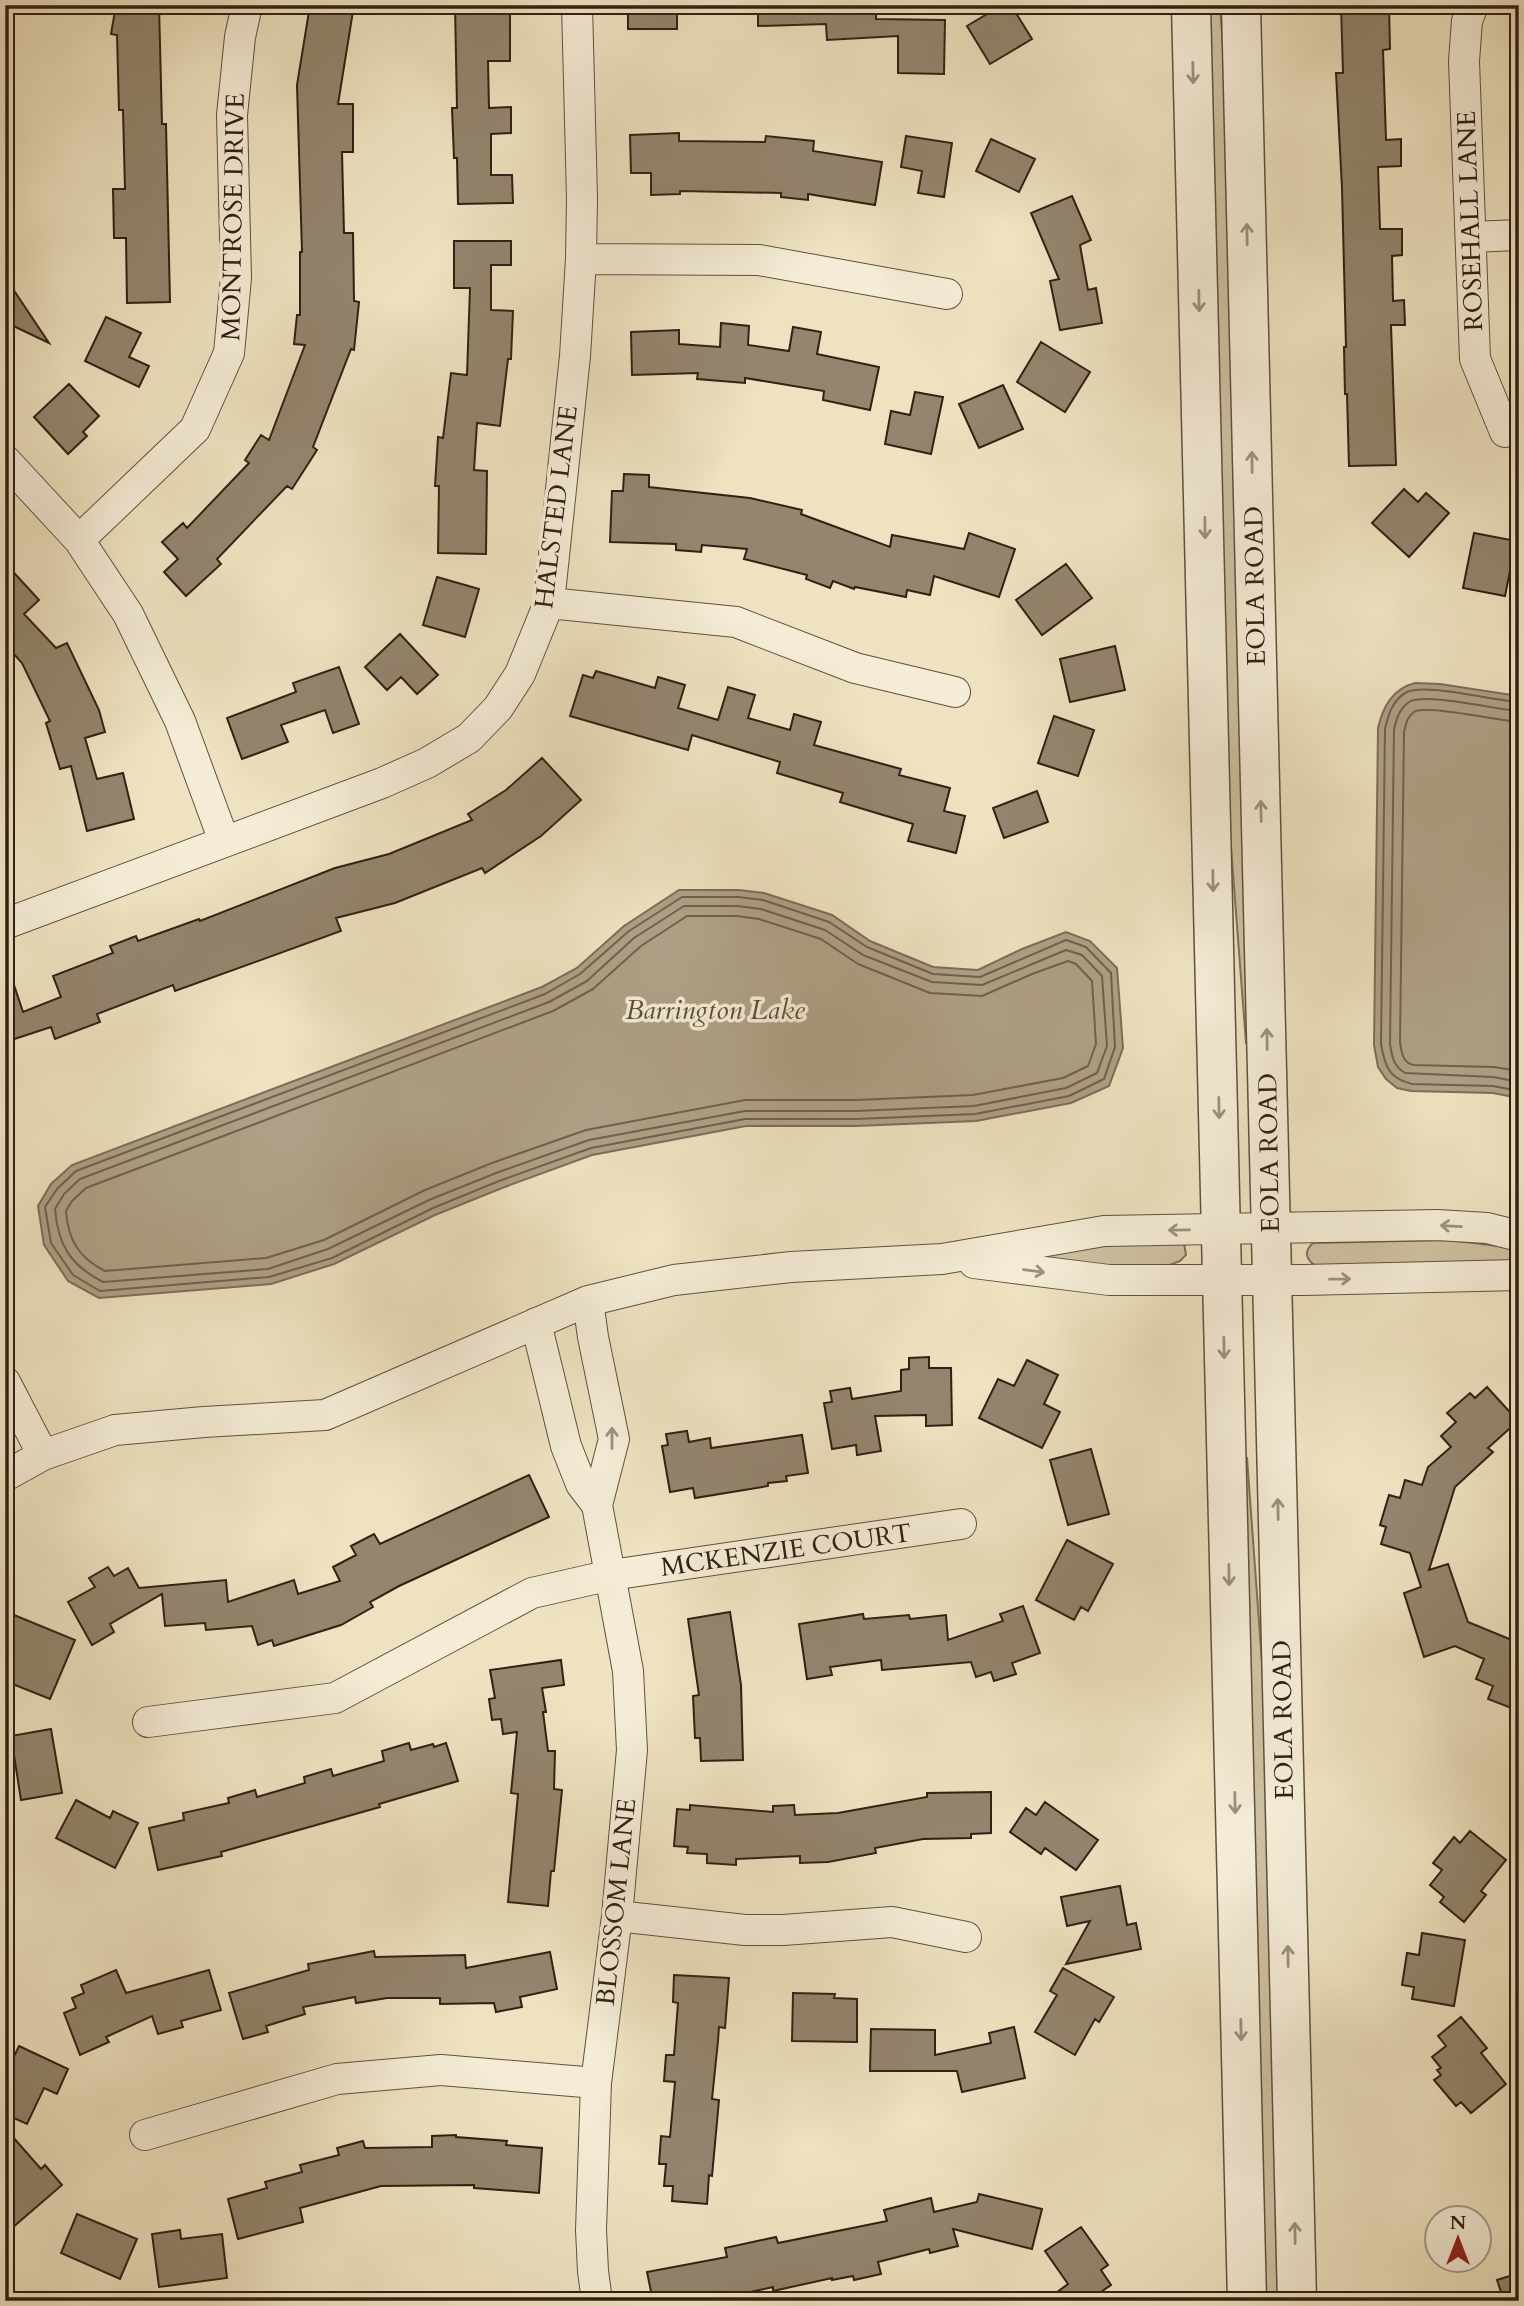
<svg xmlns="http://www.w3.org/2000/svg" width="1524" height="2306" viewBox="0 0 1524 2306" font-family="Cardo,serif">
<rect width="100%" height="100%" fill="#eee2c0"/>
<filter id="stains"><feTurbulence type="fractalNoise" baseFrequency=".00286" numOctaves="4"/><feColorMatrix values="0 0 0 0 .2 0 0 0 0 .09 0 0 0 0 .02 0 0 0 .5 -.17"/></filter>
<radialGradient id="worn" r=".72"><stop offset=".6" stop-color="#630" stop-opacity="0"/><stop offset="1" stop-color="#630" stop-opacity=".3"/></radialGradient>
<!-- green -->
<path fill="#cec1a3" stroke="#80705c" stroke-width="2" d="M 1207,5 L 1220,5 L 1227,102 L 1251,1043 L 1246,1043 L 1227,795 Z
M 1104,1237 L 1184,1243 L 1186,1255 L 1180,1261 L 1167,1266 L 1105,1266 L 1029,1256 Z
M 1448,1240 L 1515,1248 L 1519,1250 L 1519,1262 L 1316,1266 C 1305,1259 1304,1251 1313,1243 Z
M 1242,1458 L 1247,1458 L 1267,1731 L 1281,2301 L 1263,2301 Z"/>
<!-- water -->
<path fill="#aea086" stroke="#7c6d59" stroke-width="2" d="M 1415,683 L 1440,684 L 1519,696 L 1519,1098 L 1493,1093 L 1411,1091 L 1397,1088 L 1386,1079 L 1378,1067 L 1374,1045 L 1378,728 C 1383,707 1392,689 1415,683 Z
M 679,890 L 739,890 L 764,893 L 832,915 L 870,941 L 933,967 L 978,970 L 1022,949 L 1066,932 L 1090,941 L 1117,968 L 1123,1048 L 1109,1086 L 1071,1103 L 976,1121 L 856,1126 L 746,1126 L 592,1155 L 502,1188 L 435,1215 L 334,1264 L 271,1284 L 99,1298 L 68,1281 L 44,1245 L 38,1206 L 51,1184 L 72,1165 L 542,987 L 577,968 L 624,926 Z"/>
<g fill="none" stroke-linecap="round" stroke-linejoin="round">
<!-- shore -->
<path stroke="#70604e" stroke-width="2" d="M 1519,702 C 1494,701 1427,683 1407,692 C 1393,699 1388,715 1385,729 L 1381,1044 C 1385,1066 1388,1078 1412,1084 L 1493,1086 L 1519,1091
M 1519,711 C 1497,710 1425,692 1409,702 C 1399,709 1396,720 1394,730 L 1390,1044 C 1392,1056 1393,1066 1405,1073 L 1493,1077 L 1519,1082
M 1519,722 C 1500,721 1425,704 1414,712 C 1407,717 1406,724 1404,732 L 1400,1043 C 1402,1052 1402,1062 1413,1065 L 1494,1067 L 1519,1071
M 682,897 L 738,897 L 763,900 L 829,922 L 867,947 L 933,974 L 980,977 L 1066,940 L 1086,947 L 1111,973 L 1115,1047 L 1104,1079 L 1069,1096 L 975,1114 L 856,1119 L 745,1119 L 591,1148 L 499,1181 L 433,1208 L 332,1258 L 269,1277 L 100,1291 L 73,1275 L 51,1243 L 45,1207 L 57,1189 L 76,1171 L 545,994 L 580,974 L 629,931 Z
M 684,906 L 737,906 L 761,909 L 825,930 L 863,955 L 932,982 L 982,985 L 1066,950 L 1082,955 L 1102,976 L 1107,1046 L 1097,1073 L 1066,1088 L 974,1106 L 856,1111 L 745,1111 L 589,1140 L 496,1173 L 429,1200 L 328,1249 L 268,1269 L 103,1282 C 70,1265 58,1245 55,1209 L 64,1194 L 80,1179 L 549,1002 L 587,981 L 634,938 Z
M 687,916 L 737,916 L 759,919 L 821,939 L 858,964 L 930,993 L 982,996 L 1032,974 L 1068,961 L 1076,964 L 1092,981 L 1096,1044 L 1088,1066 L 1063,1078 L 973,1095 L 856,1100 L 745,1100 L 586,1130 L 492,1163 L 425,1190 L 324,1240 L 266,1258 L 105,1271 C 79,1258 68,1240 66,1211 L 72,1201 L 86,1188 L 553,1011 L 593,989 L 641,946 Z"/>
</g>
<!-- building -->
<path fill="#93856e" stroke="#312016" stroke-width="2" d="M 116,5 L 159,5 L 162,124 L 166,124 L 170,302 L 127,303 L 126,238 L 114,238 L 113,189 L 125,189 L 123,110 L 119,110 L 117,35 L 111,34 Z
M 310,5 L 354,5 L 338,104 L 353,104 L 353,152 L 342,152 L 344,233 L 353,233 L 354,301 L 359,302 L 354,350 L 351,349 L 313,447 L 317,450 L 292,489 L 287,486 L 217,559 L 221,564 L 186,596 L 164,572 L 178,559 L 162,542 L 183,523 L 187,528 L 249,463 L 245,460 L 261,435 L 269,440 L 305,345 L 294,344 L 297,315 L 300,315 L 300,252 L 302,252 L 297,85 Z
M 455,5 L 510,5 L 510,61 L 488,61 L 489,108 L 511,107 L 511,133 L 491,134 L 491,175 L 512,175 L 513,203 L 458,204 L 457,158 L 454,158 L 452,108 L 457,108 Z
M 628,5 L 677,5 L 677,29 L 628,29 Z
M 758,5 L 876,5 L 876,19 L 945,20 L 944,74 L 898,73 L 898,36 L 827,40 L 826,24 L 758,26 Z
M 1002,5 L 1011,5 L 1032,39 L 990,64 L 967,26 Z
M 1341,5 L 1389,5 L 1390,49 L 1383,50 L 1386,140 L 1401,139 L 1401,166 L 1378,167 L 1380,229 L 1402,229 L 1402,255 L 1392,256 L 1393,301 L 1404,300 L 1405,325 L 1391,325 L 1396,465 L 1349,466 L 1347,394 L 1345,394 L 1344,347 L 1346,347 L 1342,188 L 1336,73 L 1343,73 Z
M 679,133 L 679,141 L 765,142 L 766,136 L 814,141 L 813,151 L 882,162 L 875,205 L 808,194 L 808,200 L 781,197 L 781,193 L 680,191 L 680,194 L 651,195 L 651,173 L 631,173 L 630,135 Z
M 906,136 L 952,143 L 944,197 L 918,193 L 922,171 L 901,167 Z
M 991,139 L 1035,159 L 1019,192 L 976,171 Z
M 1072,196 L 1091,240 L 1080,245 L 1088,290 L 1096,288 L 1102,323 L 1060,330 L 1050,281 L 1059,279 L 1031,213 Z
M 454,241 L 511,241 L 511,265 L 491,265 L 491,310 L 513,311 L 511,359 L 508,359 L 500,426 L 477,423 L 474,470 L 487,471 L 486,554 L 438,553 L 439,486 L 435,486 L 438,437 L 443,438 L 451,373 L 467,375 L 470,288 L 454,288 Z
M 5,277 L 49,343 L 5,322 Z
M 106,317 L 141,333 L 129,357 L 149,366 L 139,387 L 85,361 Z
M 721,323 L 749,326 L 748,345 L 789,351 L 793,327 L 821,332 L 817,354 L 879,367 L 870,410 L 823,400 L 824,391 L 745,378 L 745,383 L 697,379 L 698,373 L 632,375 L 631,332 L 679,330 L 679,344 L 720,347 Z
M 1041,342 L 1090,372 L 1065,412 L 1017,382 Z
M 69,384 L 99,416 L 83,432 L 87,436 L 68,454 L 34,417 Z
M 1003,385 L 1023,429 L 979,448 L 959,404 Z
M 915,392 L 943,397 L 931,454 L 885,444 L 891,411 L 910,415 Z
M 624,474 L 649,475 L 649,487 L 750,498 L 802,510 L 801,514 L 890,547 L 892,535 L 964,549 L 969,533 L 1015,549 L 999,597 L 934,576 L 930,595 L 907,590 L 906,597 L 855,587 L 854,589 L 833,581 L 830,588 L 806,579 L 807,575 L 744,559 L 747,549 L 702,545 L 701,552 L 676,550 L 676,544 L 610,542 L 612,491 L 623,491 Z
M 1404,489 L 1418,502 L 1426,493 L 1449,513 L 1409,557 L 1372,523 Z
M 1474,533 L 1516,541 L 1505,596 L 1463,588 Z
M 5,563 L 39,600 L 24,614 L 56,648 L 67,643 L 99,710 L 105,732 L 85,738 L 97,779 L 123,773 L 134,819 L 87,831 L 71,766 L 60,769 L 46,723 L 50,721 L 22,663 L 5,644 Z
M 1066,564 L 1092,598 L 1042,635 L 1016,600 Z
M 437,577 L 479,589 L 465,637 L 423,625 Z
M 400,634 L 438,675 L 417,694 L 401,677 L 387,690 L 365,667 Z
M 1115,646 L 1125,690 L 1070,702 L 1060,659 Z
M 339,667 L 359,724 L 333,733 L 325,710 L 281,725 L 288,742 L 242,759 L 227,718 L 296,692 L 293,683 Z
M 596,671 L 655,688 L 658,677 L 685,685 L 678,708 L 718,720 L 728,687 L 755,695 L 748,718 L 790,730 L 794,714 L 821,722 L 814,745 L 901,769 L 899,775 L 950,788 L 944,811 L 965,816 L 956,853 L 908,841 L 913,824 L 840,802 L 843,793 L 777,773 L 780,762 L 692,735 L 688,750 L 570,716 L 583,675 L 593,678 Z
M 1054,716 L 1094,730 L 1078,776 L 1038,763 Z
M 542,758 L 581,800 L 541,836 L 485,873 L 482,868 L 395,903 L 336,918 L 341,931 L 175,991 L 173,985 L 97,1014 L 100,1022 L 55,1039 L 51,1027 L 5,1042 L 5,971 L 9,970 L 23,1012 L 61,997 L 53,976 L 113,953 L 110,946 L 136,936 L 138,941 L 199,919 L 200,921 L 335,868 L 389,854 L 472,820 L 468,814 L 506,790 Z
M 1037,791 L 1048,822 L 1004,838 L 993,808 Z
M 929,1357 L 929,1368 L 951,1368 L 952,1425 L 926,1426 L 926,1415 L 875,1416 L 881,1451 L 857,1455 L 856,1445 L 832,1449 L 824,1403 L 832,1402 L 830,1391 L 850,1388 L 852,1399 L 901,1391 L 901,1370 L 909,1369 L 909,1358 Z
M 1027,1360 L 1058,1375 L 1044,1404 L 1060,1412 L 1042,1448 L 979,1418 L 998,1379 L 1014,1386 Z
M 1487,1387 L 1518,1421 L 1488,1448 L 1493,1452 L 1455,1487 L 1429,1570 L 1448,1564 L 1468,1622 L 1519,1643 L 1519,1711 L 1488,1699 L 1493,1686 L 1476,1679 L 1484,1659 L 1455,1646 L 1424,1657 L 1404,1593 L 1421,1587 L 1410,1553 L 1381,1544 L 1386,1527 L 1380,1525 L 1389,1495 L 1400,1498 L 1405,1480 L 1422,1485 L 1428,1467 L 1451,1447 L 1441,1436 L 1456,1422 L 1447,1413 L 1470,1393 L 1475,1398 Z
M 687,1431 L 689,1442 L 710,1438 L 711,1448 L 802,1435 L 808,1473 L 786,1476 L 787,1481 L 768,1483 L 768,1486 L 695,1498 L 693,1488 L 670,1492 L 662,1446 L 668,1445 L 666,1434 Z
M 1091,1449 L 1109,1514 L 1068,1525 L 1050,1460 Z
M 529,1475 L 549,1517 L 399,1586 L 370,1602 L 373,1607 L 341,1625 L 274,1646 L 272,1640 L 258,1645 L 252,1626 L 206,1630 L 205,1623 L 165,1626 L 162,1594 L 110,1624 L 114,1632 L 92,1645 L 68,1602 L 95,1587 L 89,1578 L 108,1567 L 114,1576 L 128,1568 L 139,1588 L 226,1580 L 228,1602 L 294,1580 L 298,1594 L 340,1581 L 333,1567 L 356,1555 L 351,1546 L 374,1534 L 380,1544 Z
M 1067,1540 L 1113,1564 L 1088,1611 L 1081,1607 L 1074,1620 L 1036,1600 Z
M 1023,1606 L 1040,1653 L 1012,1663 L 1016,1674 L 994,1681 L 991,1672 L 976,1677 L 971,1662 L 882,1670 L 881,1660 L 830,1667 L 832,1675 L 807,1679 L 799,1624 L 863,1614 L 864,1619 L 909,1615 L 910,1619 L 946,1615 L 948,1640 L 1003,1621 L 1000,1614 Z
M 730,1612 L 741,1685 L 743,1760 L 701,1761 L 700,1738 L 695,1738 L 693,1696 L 699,1695 L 688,1619 Z
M 14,1615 L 75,1640 L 50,1699 L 5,1681 L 5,1665 L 14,1643 L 5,1639 L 5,1636 Z
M 561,1660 L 564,1685 L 542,1688 L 546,1712 L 543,1712 L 548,1751 L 555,1751 L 554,1789 L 562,1790 L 554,1871 L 551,1871 L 548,1906 L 508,1902 L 518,1794 L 511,1793 L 517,1732 L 503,1734 L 501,1719 L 492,1720 L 489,1699 L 495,1698 L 490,1670 Z
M 51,1729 L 62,1793 L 21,1800 L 11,1736 Z
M 409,1743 L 411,1750 L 433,1744 L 434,1747 L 446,1743 L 458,1781 L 379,1804 L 380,1807 L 221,1852 L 222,1856 L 158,1870 L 149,1828 L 184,1820 L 183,1813 L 229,1803 L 228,1798 L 255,1790 L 257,1797 L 305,1783 L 304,1777 L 331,1769 L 333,1776 L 384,1761 L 382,1751 Z
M 991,1792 L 991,1833 L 971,1834 L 971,1838 L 923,1839 L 875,1848 L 876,1853 L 828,1862 L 800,1863 L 800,1856 L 736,1859 L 736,1865 L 707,1863 L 707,1854 L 687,1853 L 688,1847 L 674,1846 L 677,1809 L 690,1810 L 690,1805 L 773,1812 L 773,1806 L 794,1805 L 795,1815 L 838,1813 L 927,1797 L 927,1793 Z
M 76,1800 L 110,1818 L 113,1811 L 138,1823 L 115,1868 L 56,1838 Z
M 1045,1802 L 1098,1840 L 1076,1870 L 1045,1848 L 1041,1854 L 1010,1832 L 1026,1808 L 1036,1815 Z
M 1470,1831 L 1506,1860 L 1481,1891 L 1486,1895 L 1464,1922 L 1440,1902 L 1444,1897 L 1430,1885 L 1442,1870 L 1433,1863 L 1454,1837 L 1460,1843 Z
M 1120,1886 L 1127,1925 L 1136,1923 L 1141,1949 L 1066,1964 L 1090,1921 L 1067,1926 L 1061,1897 Z
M 1422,1933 L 1465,1940 L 1454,2006 L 1412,1999 L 1414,1987 L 1402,1985 L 1407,1953 L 1419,1955 Z
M 374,1951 L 375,1957 L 465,1955 L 466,1968 L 550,1952 L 557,1989 L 520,1997 L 522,2007 L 496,2012 L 494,2003 L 440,2004 L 440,1998 L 387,1998 L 356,2003 L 355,1997 L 303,2007 L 305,2014 L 266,2026 L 268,2032 L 243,2039 L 229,1993 L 309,1970 L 308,1964 Z
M 1063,1968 L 1114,1997 L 1099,2022 L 1095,2019 L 1075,2055 L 1035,2032 L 1057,1995 L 1050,1991 Z
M 116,1970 L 126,1993 L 209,1970 L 221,2010 L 181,2021 L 183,2027 L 158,2034 L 152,2016 L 106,2037 L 109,2042 L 80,2055 L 64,2013 L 76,2008 L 72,1998 L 84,1993 L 81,1985 Z
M 674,1975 L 729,1978 L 725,2028 L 719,2027 L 718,2041 L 712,2099 L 719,2100 L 712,2176 L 709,2175 L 707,2204 L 672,2201 L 673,2186 L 664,2186 L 666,2164 L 659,2164 L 661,2136 L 670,2137 L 675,2082 L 664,2081 L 666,2055 L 674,2055 L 678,2003 L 673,2002 Z
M 793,1993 L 835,1994 L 834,1998 L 857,1999 L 857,2042 L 792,2041 Z
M 1461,2017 L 1487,2048 L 1481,2053 L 1506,2084 L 1471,2113 L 1461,2102 L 1456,2106 L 1434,2080 L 1441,2075 L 1437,2070 L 1441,2068 L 1432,2057 L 1446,2046 L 1438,2036 Z
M 1014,2027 L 1025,2078 L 962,2092 L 957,2071 L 870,2071 L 871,2029 L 935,2030 L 935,2055 L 991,2043 L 989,2033 Z
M 19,2046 L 68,2069 L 57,2094 L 44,2088 L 27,2124 L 5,2114 L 5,2075 Z
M 5,2128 L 41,2169 L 45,2165 L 62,2185 L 5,2234 Z
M 456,2135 L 456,2137 L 507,2141 L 506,2145 L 542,2148 L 539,2193 L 474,2188 L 474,2185 L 381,2186 L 300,2208 L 303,2222 L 238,2239 L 228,2199 L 267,2188 L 265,2182 L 302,2172 L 300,2165 L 339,2155 L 337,2148 L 363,2141 L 365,2148 L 432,2147 L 432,2136 Z
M 979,2194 L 1042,2209 L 1032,2249 L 953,2229 L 958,2246 L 930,2253 L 929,2249 L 878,2262 L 881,2274 L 854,2280 L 853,2276 L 832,2280 L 832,2278 L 773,2291 L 773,2287 L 710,2301 L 653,2301 L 647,2272 L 727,2257 L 725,2248 L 776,2237 L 778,2243 L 887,2221 L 884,2210 L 931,2198 L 934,2212 L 977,2202 Z
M 77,2214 L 137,2239 L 120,2279 L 61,2253 Z
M 1081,2227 L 1108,2265 L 1101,2270 L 1111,2285 L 1088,2301 L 1045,2301 L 1068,2284 L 1045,2251 Z
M 180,2230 L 181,2239 L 222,2234 L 227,2278 L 159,2287 L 152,2234 Z
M 1519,2273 L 1519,2301 L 1504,2301 L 1497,2280 Z"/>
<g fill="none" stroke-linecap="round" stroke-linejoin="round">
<defs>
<path id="minor" d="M 1473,5 L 1467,21 L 1464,61 L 1475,359 L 1505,432
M 1471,237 L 1519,235
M 581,259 L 759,260 L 947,294
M 5,460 L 79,540 L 128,614 L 180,721 L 224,841
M 79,540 L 195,429 L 229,353 L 236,278 L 232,115 L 240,37 L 247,5
M 549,603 L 736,622 L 855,668 L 955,692
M 5,924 L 382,783 L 427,763 L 469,738 L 498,708 L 520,674 L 549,603 L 575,356 L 581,259 L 582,198 L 577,5
M 974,1263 L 1109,1280 L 1304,1280 L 1519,1275
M 588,1301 L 593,1337 L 614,1439 L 597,1505 L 628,1671 L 632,1750 L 617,1916 L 596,2083 L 591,2230 L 593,2271 L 597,2301
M 536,1323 L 566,1446 L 581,1484 L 597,1505
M 5,1382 L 43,1455
M 5,1476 L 43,1455 L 115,1430 L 204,1422 L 325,1415 L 588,1301 L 674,1280 L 791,1267 L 942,1259 L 1104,1231 L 1437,1225 L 1487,1228 L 1519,1236
M 148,1722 L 335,1698 L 532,1593 L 611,1575 L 961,1524
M 617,1916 L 745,1930 L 783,1930 L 892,1922 L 966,1937
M 145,2135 L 337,2079 L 441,2070 L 596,2083"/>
<path id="tertiary" d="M 1191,5 L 1247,2301
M 1241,5 L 1297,2301"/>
</defs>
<!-- minor casing -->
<use href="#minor" stroke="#605040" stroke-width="32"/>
<!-- tertiary casing -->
<use href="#tertiary" stroke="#605040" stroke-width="41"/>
<!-- minor -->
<use href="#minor" stroke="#f4ecd6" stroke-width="30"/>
<!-- tertiary -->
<use href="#tertiary" stroke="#f4ecd6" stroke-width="38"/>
</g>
<!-- one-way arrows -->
<defs><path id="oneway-shaft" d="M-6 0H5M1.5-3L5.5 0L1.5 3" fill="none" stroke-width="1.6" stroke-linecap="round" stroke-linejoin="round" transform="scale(1.75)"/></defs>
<g stroke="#9c9080">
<use href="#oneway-shaft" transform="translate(1193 73) rotate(89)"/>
<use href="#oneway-shaft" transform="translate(1247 234) rotate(-91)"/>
<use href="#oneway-shaft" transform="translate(1199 301) rotate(89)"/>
<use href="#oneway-shaft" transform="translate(1252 462) rotate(-91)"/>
<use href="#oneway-shaft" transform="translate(1205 528) rotate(89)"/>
<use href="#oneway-shaft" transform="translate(1261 811) rotate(-91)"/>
<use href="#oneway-shaft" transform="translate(1213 881) rotate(89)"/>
<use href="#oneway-shaft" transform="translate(1267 1039) rotate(-91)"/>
<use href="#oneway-shaft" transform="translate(1219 1108) rotate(89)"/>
<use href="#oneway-shaft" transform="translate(1451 1226) rotate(-177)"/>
<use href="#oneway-shaft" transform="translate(1179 1230) rotate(179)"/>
<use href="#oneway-shaft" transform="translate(1034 1271) rotate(7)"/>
<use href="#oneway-shaft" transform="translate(1340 1279) rotate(-1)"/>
<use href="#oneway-shaft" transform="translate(1224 1348) rotate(89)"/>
<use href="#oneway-shaft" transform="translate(612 1438) rotate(-90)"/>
<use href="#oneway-shaft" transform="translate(1278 1509) rotate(-91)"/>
<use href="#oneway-shaft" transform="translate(1229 1575) rotate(89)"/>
<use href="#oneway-shaft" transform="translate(1235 1803) rotate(89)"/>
<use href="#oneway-shaft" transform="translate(1288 1956) rotate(-91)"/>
<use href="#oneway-shaft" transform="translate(1241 2030) rotate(89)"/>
<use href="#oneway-shaft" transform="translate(1295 2233) rotate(-91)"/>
</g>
<g text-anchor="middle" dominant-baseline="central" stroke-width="7" stroke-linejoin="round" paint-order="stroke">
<!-- street labels -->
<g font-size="26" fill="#312016" stroke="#f4ecd6">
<text transform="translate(233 217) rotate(-89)">MONTROSE DRIVE</text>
<text transform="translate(1470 221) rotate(-92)">ROSEHALL LANE</text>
<text transform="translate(556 507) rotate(-83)">HALSTED LANE</text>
<text transform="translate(1255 586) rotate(-91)">EOLA ROAD</text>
<text transform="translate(1269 1153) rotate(-91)">EOLA ROAD</text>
<text transform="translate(786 1550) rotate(-8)">MCKENZIE COURT</text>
<text transform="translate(1283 1720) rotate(-91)">EOLA ROAD</text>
<text transform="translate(616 1902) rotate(-84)">BLOSSOM LANE</text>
</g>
<!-- water labels -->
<g font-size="28" font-style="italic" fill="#5d4d3d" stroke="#f4ecd6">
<text x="715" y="1010">Barrington Lake</text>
</g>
</g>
<!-- margin -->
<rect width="1524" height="2306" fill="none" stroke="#eee2c0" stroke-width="28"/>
<rect x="7" y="7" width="1510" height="2292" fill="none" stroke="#312016" stroke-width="3.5"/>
<rect x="14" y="14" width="1496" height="2278" fill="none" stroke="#312016" stroke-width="2"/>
<!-- north arrow -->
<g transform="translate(1458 2239)"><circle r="33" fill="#f4ecd6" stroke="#a69a89" stroke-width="2"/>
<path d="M0-5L12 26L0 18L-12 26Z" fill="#8f2418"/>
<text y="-10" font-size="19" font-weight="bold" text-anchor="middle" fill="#312016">N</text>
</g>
<rect width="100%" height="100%" filter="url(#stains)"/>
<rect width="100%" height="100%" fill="url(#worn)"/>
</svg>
